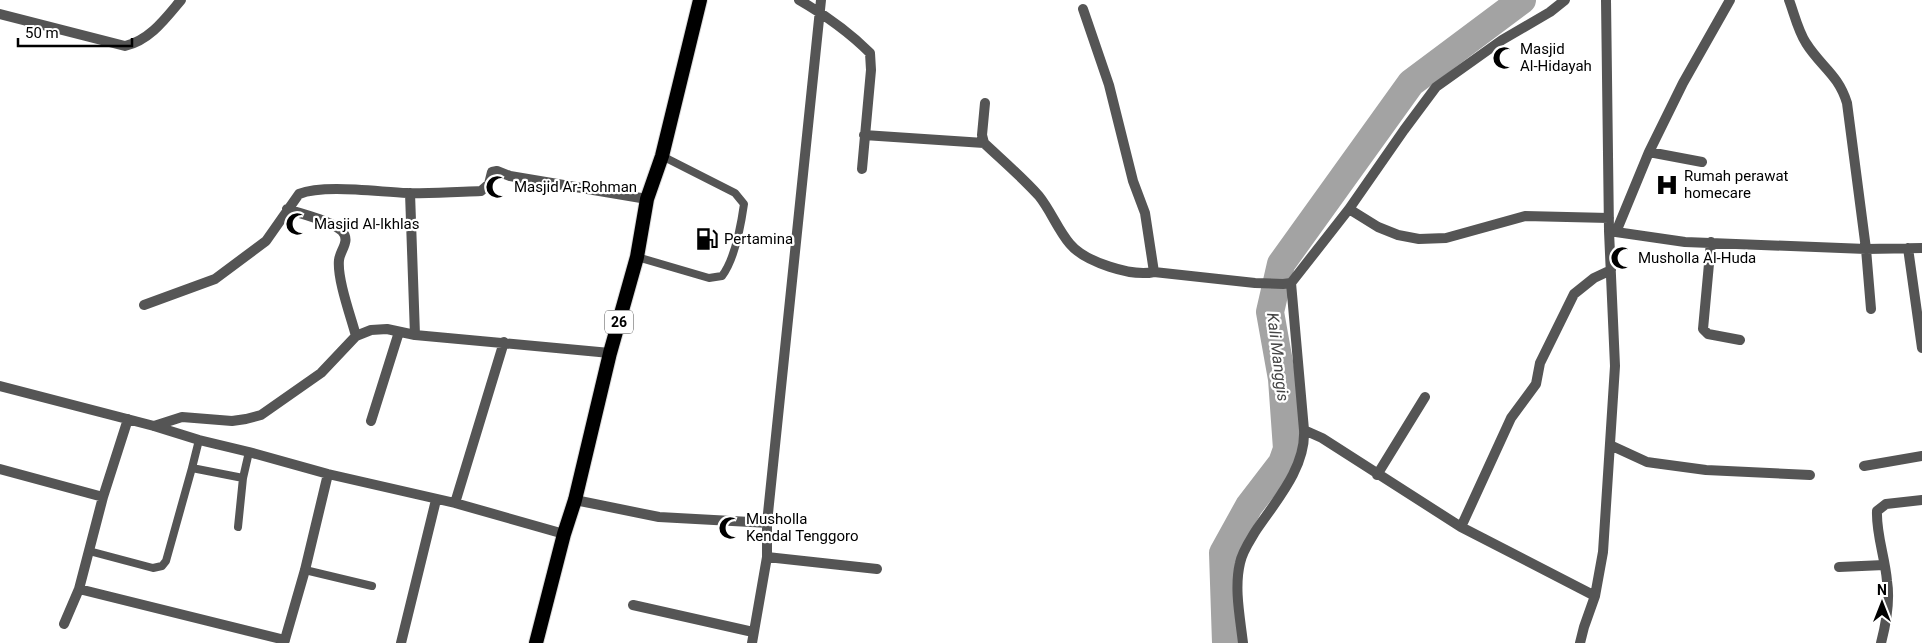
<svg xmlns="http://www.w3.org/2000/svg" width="1922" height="643" viewBox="0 0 1922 643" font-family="Roboto,sans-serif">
<rect width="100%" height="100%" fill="#fff"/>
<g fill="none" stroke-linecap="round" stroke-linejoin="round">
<!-- river -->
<path stroke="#a3a3a3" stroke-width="28" d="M 1226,643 L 1223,553 L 1249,506 L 1282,463 L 1287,449 L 1282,379 L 1270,312 L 1281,264 L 1411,83 L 1522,0"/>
<defs>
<path id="trunk" d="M 536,643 L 564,534 L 575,500 L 610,353 L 637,257 L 647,199 L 662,156 L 700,0"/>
</defs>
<!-- trunk casing -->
<use href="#trunk" stroke="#dbdbdb" stroke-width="16"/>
<!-- service -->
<path stroke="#555" stroke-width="8" d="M 637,257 L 709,278 L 722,276 C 735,259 741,225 744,204 L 735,193 L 662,156
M 192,468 L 199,440
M 243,478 L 249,452
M 89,551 L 153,568 L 162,566 L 166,561 L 192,468 L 243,478 L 238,527
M 305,570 L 372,586"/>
<!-- minor -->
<path stroke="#555" stroke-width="10" d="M 799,0 C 825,15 849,32 870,53 L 871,70 L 862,169
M 1565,0 L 1550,12 L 1502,40 L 1436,87 L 1404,130 L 1349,209 L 1291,283 L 1304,430 L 1322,438 L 1461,527 L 1595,596
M 1789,0 C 1794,13 1798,31 1806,43 C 1821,67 1838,74 1847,103 L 1866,249 L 1871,309
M 1083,9 L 1109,85 L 1133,181 L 1145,213 L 1154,272
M 0,14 L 125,46 C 150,40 165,19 181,0
M 985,103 L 982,135 L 984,143 C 1002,160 1022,177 1039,196 C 1051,211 1058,230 1070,244 C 1085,262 1132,277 1154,272 L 1255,283 L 1283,284 L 1291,283
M 864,135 L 984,143
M 1649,152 L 1702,162
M 410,193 L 415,335
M 287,209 C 301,214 332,221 342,231 C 351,241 340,250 339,260 C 337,279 351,317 356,336
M 1349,209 L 1378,227 L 1398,235 L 1419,239 L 1446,238 L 1525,216 L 1609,218
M 1609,231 L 1685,242 L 1866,249 L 1922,248
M 1616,232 L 1649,152 L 1683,83 L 1730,0
M 1711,242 L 1703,329 L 1708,334 L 1740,340
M 1908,248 L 1922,348
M 144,305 L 215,279 L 266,241 L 299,194 C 324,184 378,192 407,193 C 432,194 457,192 481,191 L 489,184 L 492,172 L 497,171 L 510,176 L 647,199
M 0,386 L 154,426 L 199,440 L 249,452 L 328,474 L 455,503 L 564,534
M 371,421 L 399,332
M 154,426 L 182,417 L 232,421 L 246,419 L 261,415 L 321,373 L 356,336 L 371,330 L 387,329 L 415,335 L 610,353
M 1610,445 L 1647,462 L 1654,463 L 1706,470 L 1810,475
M 1864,466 L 1922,456
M 0,469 L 103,497
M 1377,475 L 1425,397
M 575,500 L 659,517 L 767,523
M 455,503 L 504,342
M 1461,527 L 1511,418 L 1536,384 L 1540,363 L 1574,294 L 1594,278 L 1611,270
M 767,557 L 877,569
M 1839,567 L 1884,565
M 79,589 L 285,640
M 633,605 L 753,632
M 64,624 L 79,589 L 103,497 L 128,419
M 284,643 L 305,570 L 328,474
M 401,643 L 436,500
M 752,643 L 767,557 L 767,523 L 821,0
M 1243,643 C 1240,617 1234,588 1240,563 C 1242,552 1249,542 1255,532 C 1275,502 1306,468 1304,430
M 1580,643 L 1584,627 L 1595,596 L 1603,552 L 1615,366 L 1609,231 L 1606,0
M 1881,643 C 1886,624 1890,600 1887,581 C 1885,557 1876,534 1877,511 L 1886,504 L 1922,500"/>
<!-- trunk -->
<use href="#trunk" stroke="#000" stroke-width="14"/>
</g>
<!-- icons -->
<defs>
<symbol id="mosque-bare" viewBox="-9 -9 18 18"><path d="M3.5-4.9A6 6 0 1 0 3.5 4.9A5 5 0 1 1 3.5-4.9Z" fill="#000" stroke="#fff" stroke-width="2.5" paint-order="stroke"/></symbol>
<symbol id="hospital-bare" viewBox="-9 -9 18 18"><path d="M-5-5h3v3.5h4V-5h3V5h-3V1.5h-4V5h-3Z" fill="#000" stroke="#fff" stroke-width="2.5" paint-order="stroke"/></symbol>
<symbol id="fuel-bare" viewBox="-9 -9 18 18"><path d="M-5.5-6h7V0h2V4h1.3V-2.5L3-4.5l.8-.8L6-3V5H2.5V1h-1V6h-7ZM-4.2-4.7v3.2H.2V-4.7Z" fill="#000" stroke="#fff" stroke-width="2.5" paint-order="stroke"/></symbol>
</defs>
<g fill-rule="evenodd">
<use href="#mosque-bare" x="1488" y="42" width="32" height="32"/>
<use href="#hospital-bare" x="1651" y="169" width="32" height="32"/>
<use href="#mosque-bare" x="481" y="171" width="32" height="32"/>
<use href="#mosque-bare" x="281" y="208" width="32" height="32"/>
<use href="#fuel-bare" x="691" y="223" width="32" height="32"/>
<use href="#mosque-bare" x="1606" y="242" width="32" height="32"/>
<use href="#mosque-bare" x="714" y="512" width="32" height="32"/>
</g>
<g text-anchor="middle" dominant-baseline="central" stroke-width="4.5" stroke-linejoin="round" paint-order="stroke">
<!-- shield labels -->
<rect fill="#fff" stroke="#4c4c4c" stroke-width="1" x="605" y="310.5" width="28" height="23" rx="4"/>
<g font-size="14" font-weight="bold" fill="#000">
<text x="619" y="322">26</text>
</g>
<!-- poi labels -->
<g font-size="15" fill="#000" stroke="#fff" text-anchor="start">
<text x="1520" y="49">Masjid<tspan x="1520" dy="17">Al-Hidayah</tspan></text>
<text x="1684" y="176">Rumah perawat<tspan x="1684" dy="17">homecare</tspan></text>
<text x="514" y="187">Masjid Ar-Rohman</text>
<text x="314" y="224">Masjid Al-Ikhlas</text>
<text x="724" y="239">Pertamina</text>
<text x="1638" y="258">Musholla Al-Huda</text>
<text x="746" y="519">Musholla<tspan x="746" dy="17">Kendal Tenggoro</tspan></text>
</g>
<!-- water labels -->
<g font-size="16" font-style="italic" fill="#444" stroke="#fff">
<text transform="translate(1278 357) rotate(83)">Kali Manggis</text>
</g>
</g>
<!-- north arrow -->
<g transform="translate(1882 603)" stroke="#ffffff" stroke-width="4" paint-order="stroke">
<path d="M0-4L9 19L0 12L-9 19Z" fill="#000000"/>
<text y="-8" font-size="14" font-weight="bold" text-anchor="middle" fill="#000000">N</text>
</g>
<!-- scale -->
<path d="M18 38v8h114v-8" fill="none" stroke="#000000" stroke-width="2.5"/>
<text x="25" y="38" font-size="15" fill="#000000" stroke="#ffffff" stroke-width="4" paint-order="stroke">50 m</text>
</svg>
